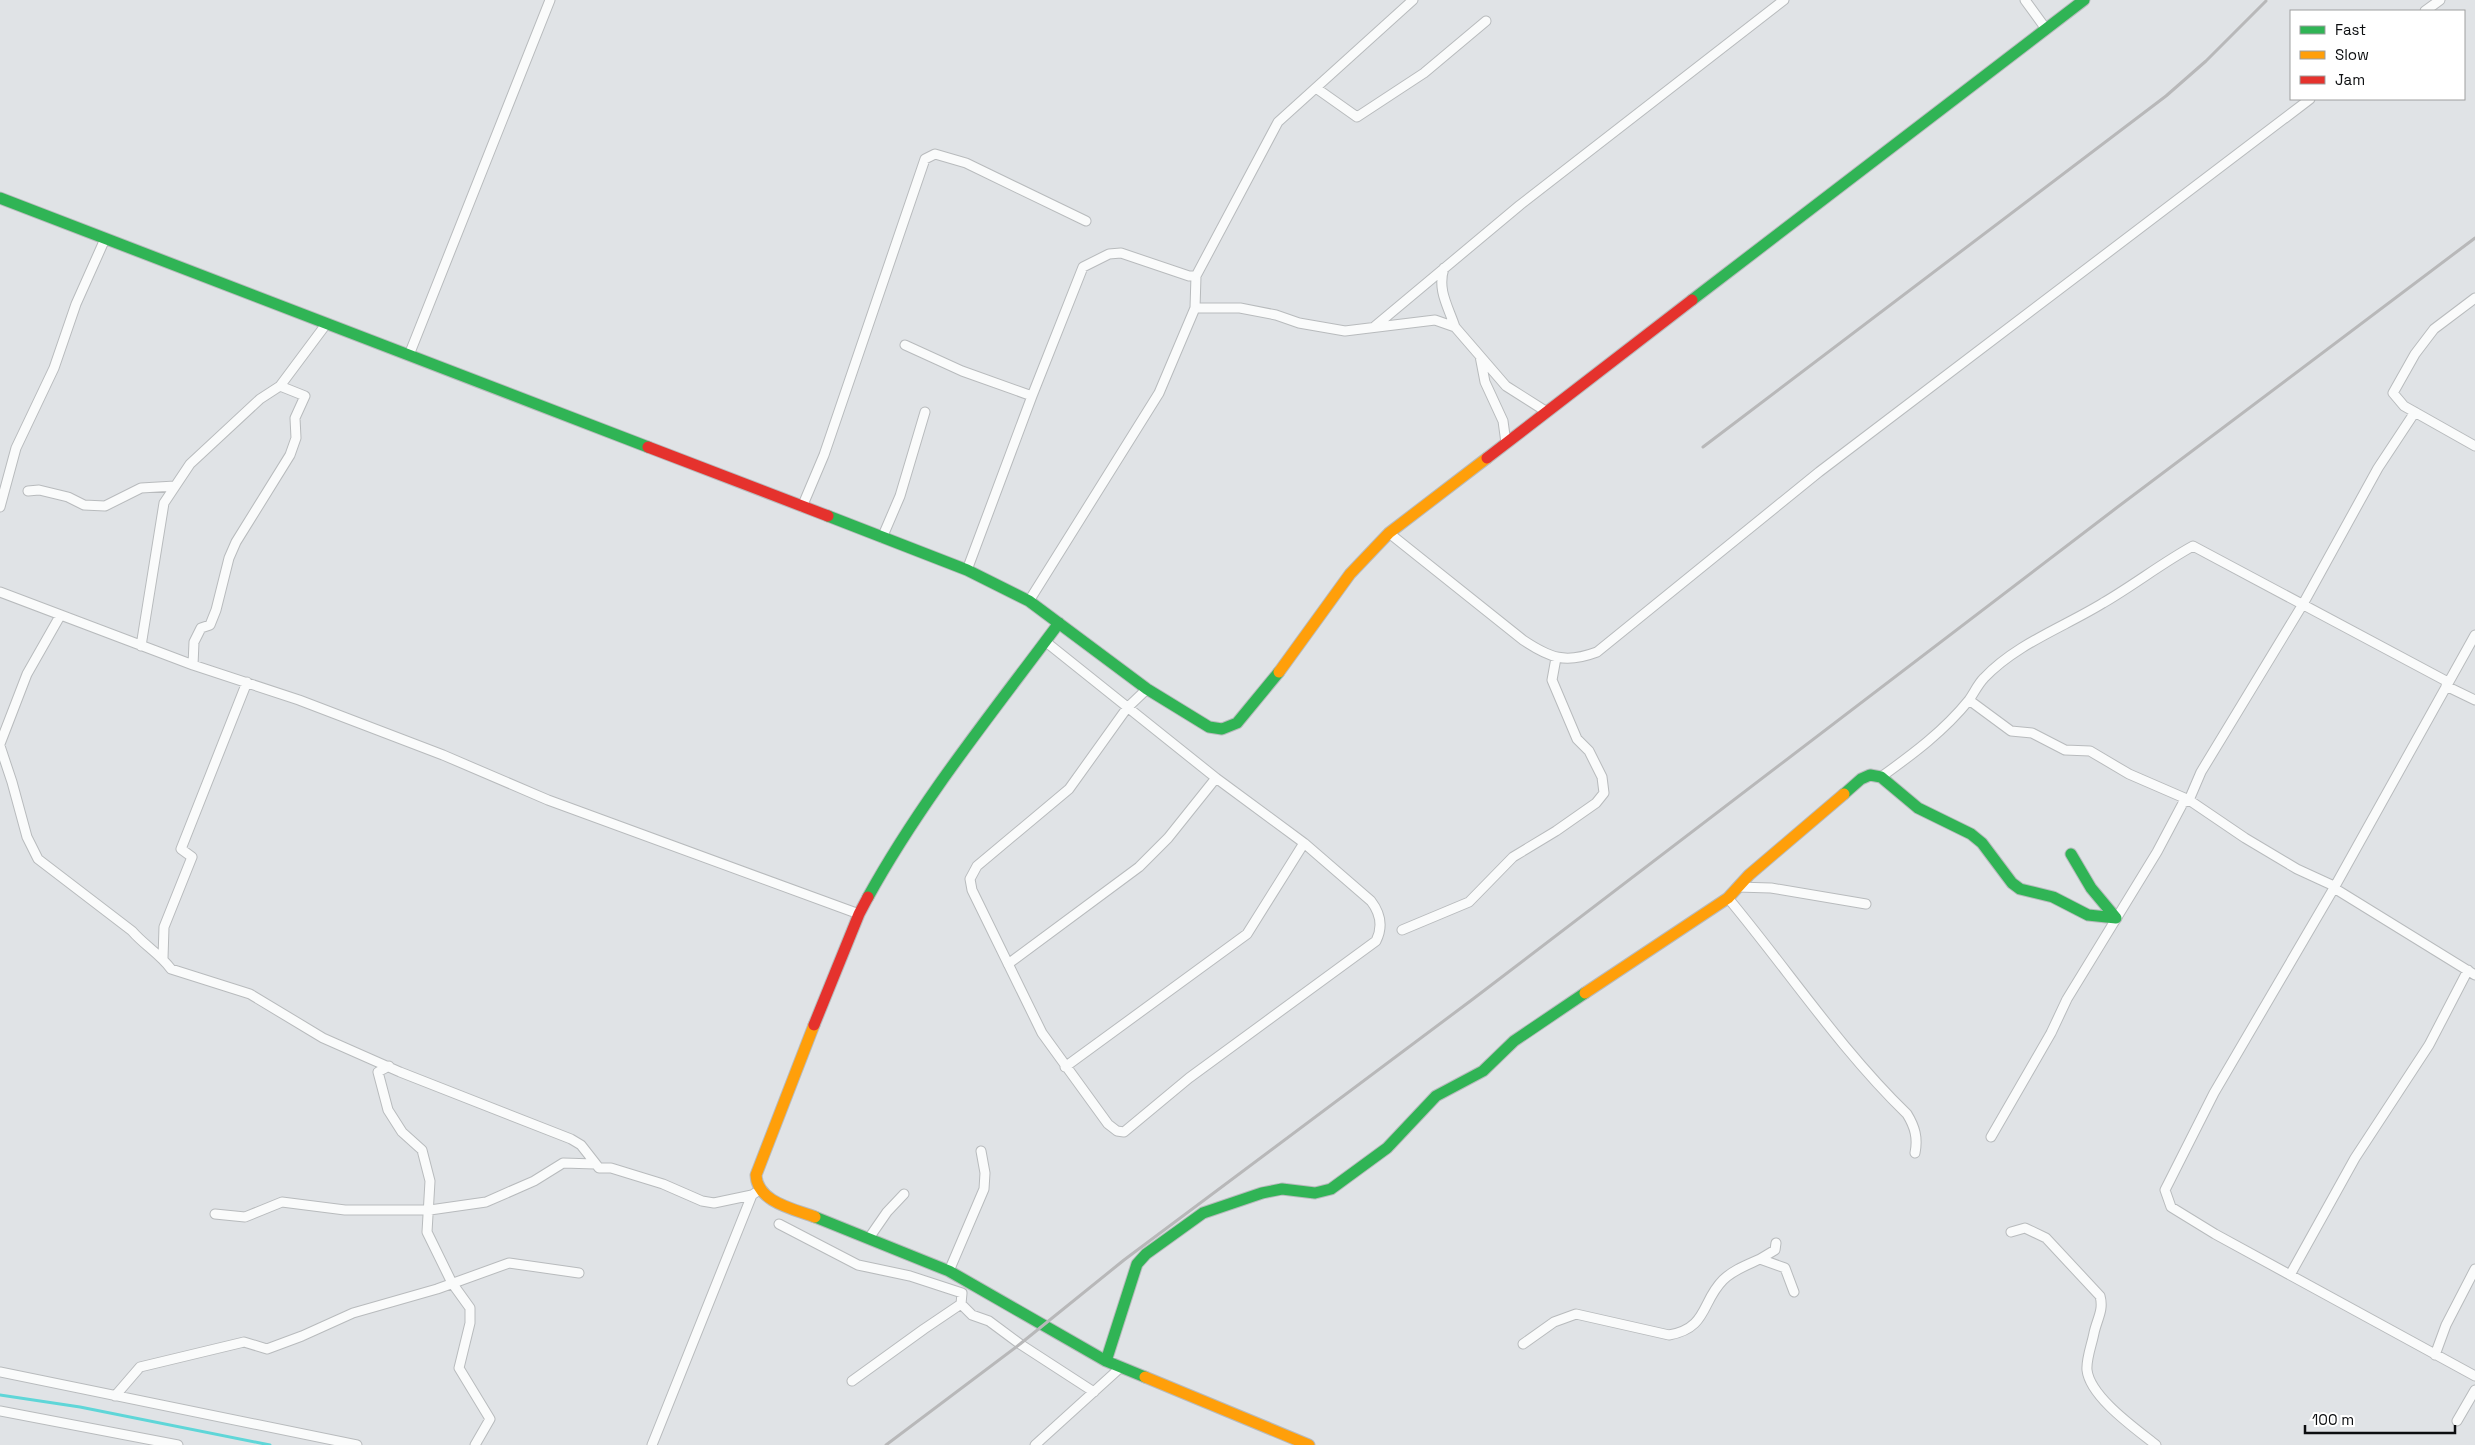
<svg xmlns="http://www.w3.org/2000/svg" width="2475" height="1445" viewBox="0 0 2475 1445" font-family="'Space Grotesk',sans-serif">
<rect width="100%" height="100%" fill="#e0e3e6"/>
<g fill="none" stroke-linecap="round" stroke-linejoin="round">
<!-- stream -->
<path stroke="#5fd6d8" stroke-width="3" d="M 0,1395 L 80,1407 L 270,1445"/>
<defs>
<path id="street" d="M 2025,0 L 2046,29
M 2425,11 L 2440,0
M 1316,88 L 1357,117 L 1424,73 L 1486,21
M 1444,268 C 1437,290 1448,306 1455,327
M 2475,298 L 2434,329 L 2415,354 L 2393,393 L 2404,406 L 2475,446
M 1195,308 L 1196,276 L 1278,122 L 1413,0
M 1374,327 L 1520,205 L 1784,0
M 905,345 L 962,371 L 1032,396
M 409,355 L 550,0
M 1480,356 L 1485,382 L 1503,421 L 1506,443
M 28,491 L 39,490 L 68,497 L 84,505 L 105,506 L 141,488 L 175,486
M 0,507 L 16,448 L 54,368 L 76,304 L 105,239
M 802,507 L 824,455 L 925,159 L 935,154 L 966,163 L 1086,221
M 1389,533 L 1523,640 C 1550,658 1565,664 1597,652 L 1819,472 L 2310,99
M 882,538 L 900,496 L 925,412
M 967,570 L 1032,396 L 1083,267 L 1109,254 L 1121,253 L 1189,276 L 1196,276
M 0,592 L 193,665 L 299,700 L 443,755 L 548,800 L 859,914
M 1029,601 L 1159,393 L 1195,308 L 1240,308 L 1276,315 L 1299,323 L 1345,331 L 1435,320 L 1455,327 L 1506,386 L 1547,412
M 2475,635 L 2334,888 L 2214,1093 L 2165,1190 L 2171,1207 L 2215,1234 L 2475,1376
M 1046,642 L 1216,778 L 1304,843 L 1371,901 C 1381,914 1383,927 1376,941 L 1189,1078 L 1124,1132 L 1117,1131 L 1108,1124 L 1042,1033 L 972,890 L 970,879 L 977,866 L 1069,789 L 1127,708 L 1147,689
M 141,646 L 164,503 L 190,464 L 260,399 L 280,386 L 327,323
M 193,665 L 194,642 L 201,628 L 210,625 L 216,610 L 229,558 L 236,542 L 290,455 L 296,438 L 295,418 L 305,396 L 280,386
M 2446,686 L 2475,700
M 1969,700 C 1974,693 1978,684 1984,678 C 2016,644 2064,627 2103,603 C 2134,585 2162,563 2193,546 L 2448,682
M 0,744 L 27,674 L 60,616
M 0,746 L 12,782 L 27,837 L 38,859 L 132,931 C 144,945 160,954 171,969 L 250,994 L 323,1038 L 400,1072 L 571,1139 L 581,1145 L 599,1168 L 611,1168 L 663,1184 L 702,1201 L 714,1203 L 752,1195
M 1881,777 C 1913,754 1944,731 1969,700 L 2011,731 L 2032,733 L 2065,750 L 2090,751 L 2129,774 L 2189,800 L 2245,838 L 2297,869 L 2334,886
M 1737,887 L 1771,888 L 1866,904
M 2334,888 L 2475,975
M 1728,898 C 1788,970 1840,1049 1907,1114 C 1915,1127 1918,1138 1915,1153
M 1402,930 L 1469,902 L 1513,857 L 1556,831 L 1596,803 L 1604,793 L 1602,777 L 1589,751 L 1577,739 L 1552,680 L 1556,658
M 163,958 L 164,927 L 192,857 L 181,849 L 247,682
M 1008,964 L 1139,867 L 1168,838 L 1216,778
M 389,1066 L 378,1072 L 388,1110 L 402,1132 L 422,1150 L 430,1181 L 427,1232 L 452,1283 L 470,1308 L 470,1323 L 459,1368 L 490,1419 L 475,1445
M 1065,1067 L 1247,934 L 1304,843
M 1991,1137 L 2051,1033 L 2067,999 L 2157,852 L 2183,803 L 2189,800 L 2201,772 L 2303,604 L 2378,468 L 2415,412
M 215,1214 L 245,1217 L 282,1202 L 345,1210 L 430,1210 L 486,1202 L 534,1181 L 563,1163 L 595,1164
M 779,1224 L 858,1265 L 910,1276 L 962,1293 L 961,1304 L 972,1315 L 989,1321 L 1020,1344 L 1094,1392
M 2011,1232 L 2025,1228 L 2046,1238 L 2100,1296 C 2104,1310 2097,1319 2094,1333 C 2092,1344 2086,1359 2087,1370 C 2090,1397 2136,1429 2156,1445
M 869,1238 L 887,1212 L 904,1194
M 1760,1259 L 1775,1250 L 1776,1243
M 949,1271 L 984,1189 L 985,1173 L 981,1151
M 2290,1275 L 2355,1158 L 2429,1045 L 2468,970
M 1523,1344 L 1554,1322 L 1576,1314 L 1669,1335 C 1708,1328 1701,1302 1723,1280 C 1733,1270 1747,1265 1760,1259 L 1785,1268 L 1794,1292
M 2435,1355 L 2446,1325 L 2475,1269
M 0,1372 L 357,1445
M 852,1381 L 924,1329 L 961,1304
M 115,1396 L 140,1367 L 244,1342 L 267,1349 L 302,1336 L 353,1313 L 437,1289 L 509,1263 L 579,1273
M 0,1411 L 178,1445
M 2457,1421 L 2475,1390
M 652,1445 L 752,1195 L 755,1193
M 1035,1445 L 1120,1368"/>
<path id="fast" d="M 0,198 L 648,447
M 1692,300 L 2084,0
M 828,516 L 967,570 L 1029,601 L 1147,689 L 1209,727 L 1222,729 L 1237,723 L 1279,672
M 1844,794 L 1861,779 L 1870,775 L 1881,777 L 1918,808 L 1971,834 L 1982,843 L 2012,883 L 2020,889 L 2053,897 L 2088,915 L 2116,918 L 2091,888 L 2071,854
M 868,897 C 922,799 993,712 1059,623
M 815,1217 L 949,1271 L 1106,1361 L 1145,1377
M 1106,1361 L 1137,1264 L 1146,1254 L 1203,1213 L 1262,1193 L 1282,1189 L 1315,1193 L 1331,1189 L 1387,1148 L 1436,1096 L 1483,1071 L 1514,1041 L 1585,993"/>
<path id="slow" d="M 1279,672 L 1350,574 L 1389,533 L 1487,458
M 1585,993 L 1728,898 L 1749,875 L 1844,794
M 814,1025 L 756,1175 C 757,1202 794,1209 815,1217
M 1145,1377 L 1309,1445"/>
<path id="jam" d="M 648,447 L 828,516
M 1487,458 L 1692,300
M 814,1025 L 859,914 L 868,897"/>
</defs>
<!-- street casing -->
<use href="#street" stroke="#b8bbbd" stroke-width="11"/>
<!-- fast casing -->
<use href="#fast" stroke="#b8bbbd" stroke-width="13"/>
<!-- slow casing -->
<use href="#slow" stroke="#b8bbbd" stroke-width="13"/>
<!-- jam casing -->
<use href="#jam" stroke="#b8bbbd" stroke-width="13"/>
<!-- street -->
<use href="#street" stroke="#fafbfb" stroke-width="9"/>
<!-- fast -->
<use href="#fast" stroke="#30b455" stroke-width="11"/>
<!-- slow -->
<use href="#slow" stroke="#ff9f0a" stroke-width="11"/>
<!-- jam -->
<use href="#jam" stroke="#e5322d" stroke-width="11"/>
<!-- rail -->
<path stroke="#b8b8b9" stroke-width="3" d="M 1703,447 L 2166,96 L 2206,61 L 2266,1
M 886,1445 L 1020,1344 L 1124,1260 L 1473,999 L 2115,509 L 2475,238"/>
</g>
<!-- legend -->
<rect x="2290" y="10" width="175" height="90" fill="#ffffff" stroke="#9e9f9f"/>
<rect x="2300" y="26" width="25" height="8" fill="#30b455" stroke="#9e9f9f"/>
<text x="2335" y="35" font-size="15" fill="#0c0e10">Fast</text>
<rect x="2300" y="51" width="25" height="8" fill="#ff9f0a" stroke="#9e9f9f"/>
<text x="2335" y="60" font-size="15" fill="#0c0e10">Slow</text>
<rect x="2300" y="76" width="25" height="8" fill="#e5322d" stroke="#9e9f9f"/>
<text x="2335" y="85" font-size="15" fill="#0c0e10">Jam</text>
<!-- scale -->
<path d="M2305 1425v8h150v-8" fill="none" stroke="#0c0e10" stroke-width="2.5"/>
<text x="2312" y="1425" font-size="15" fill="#0c0e10" stroke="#ffffff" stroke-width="4" paint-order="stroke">100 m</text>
</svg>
